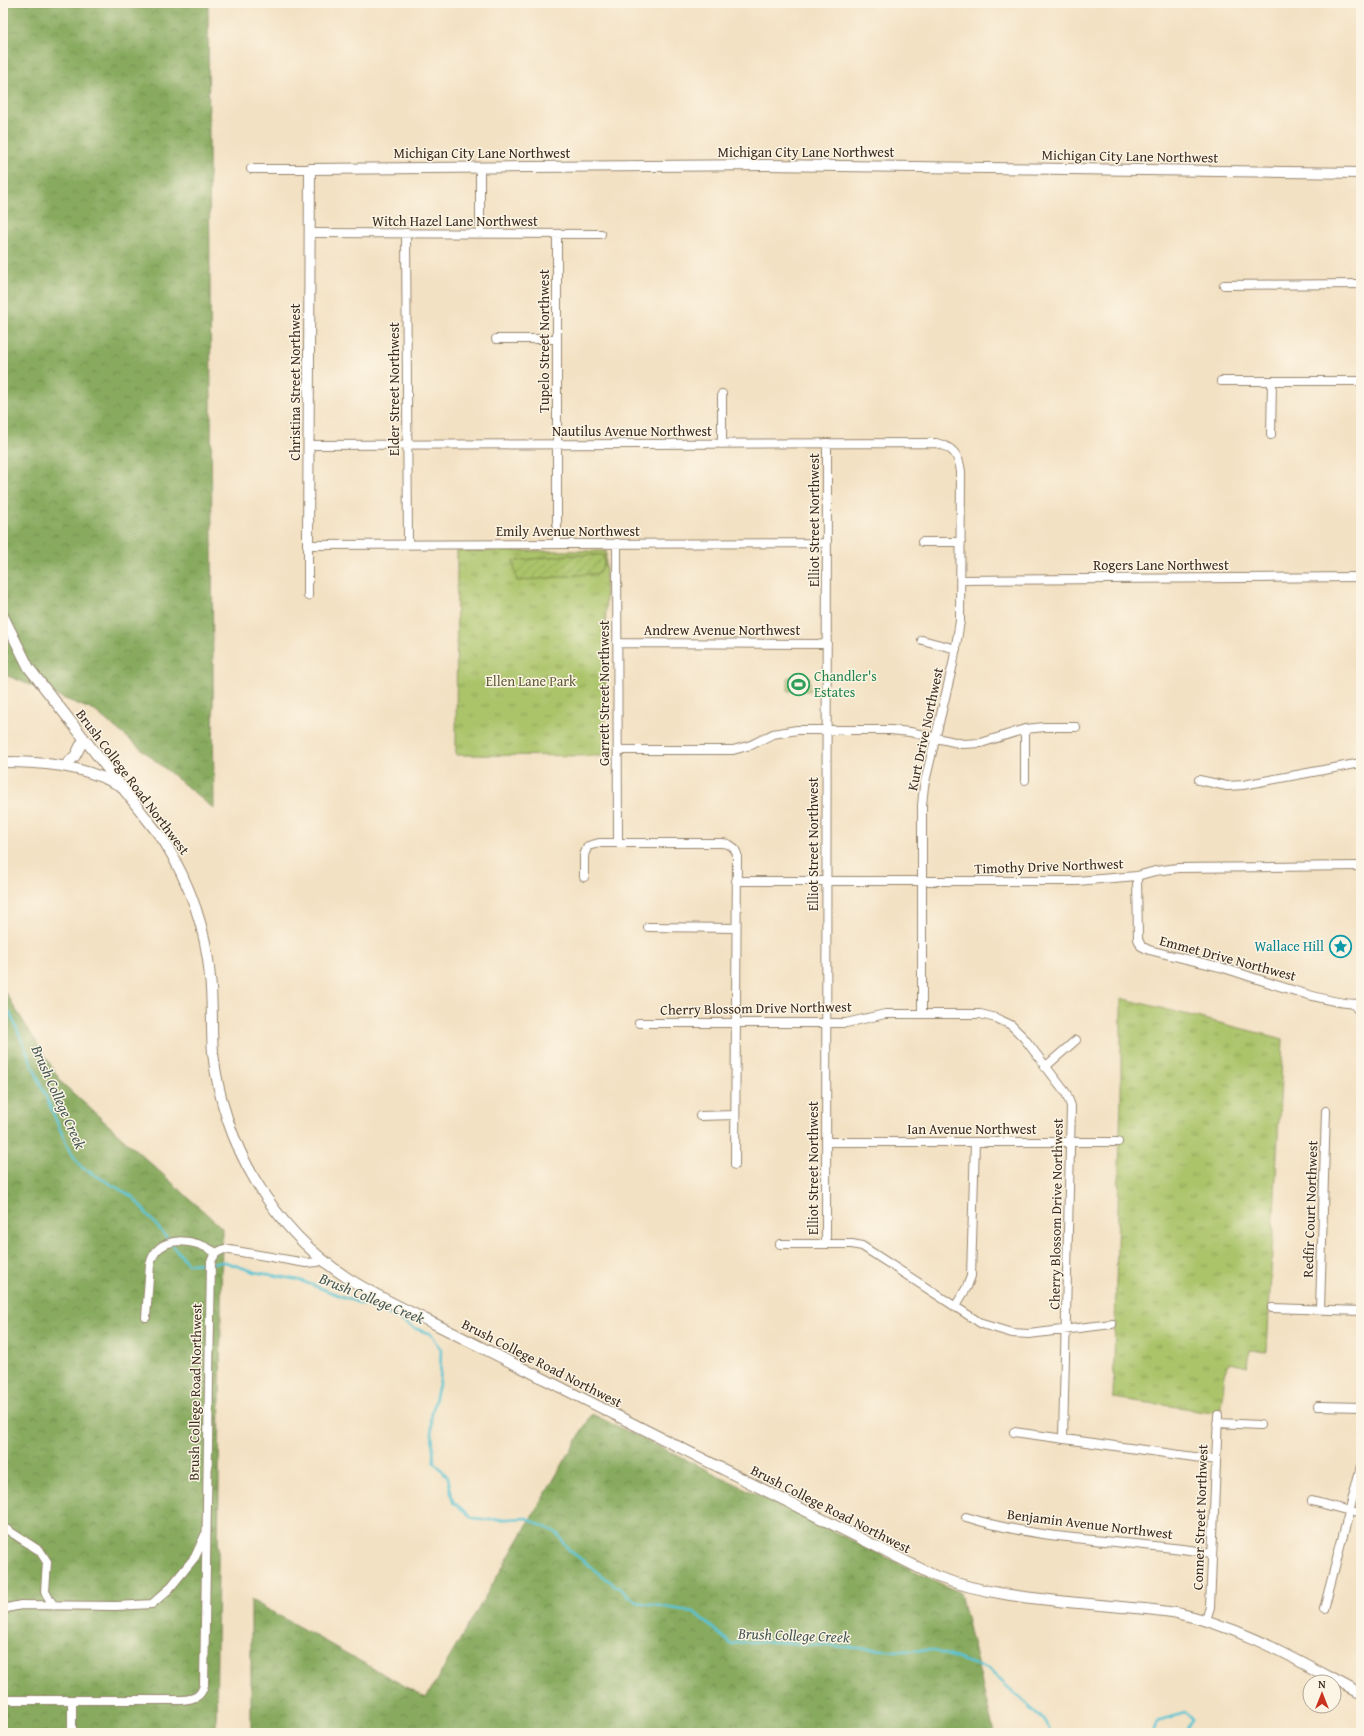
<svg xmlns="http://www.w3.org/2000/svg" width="1364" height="1736" viewBox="0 0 1364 1736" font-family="'Gentium Book Plus',serif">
<defs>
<pattern id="grass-tufts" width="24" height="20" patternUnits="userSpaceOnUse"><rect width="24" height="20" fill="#abc46a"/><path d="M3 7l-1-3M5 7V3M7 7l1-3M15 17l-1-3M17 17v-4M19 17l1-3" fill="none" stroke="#8c9f57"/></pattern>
<pattern id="forest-crowns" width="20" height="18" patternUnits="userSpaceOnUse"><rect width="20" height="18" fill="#88aa5e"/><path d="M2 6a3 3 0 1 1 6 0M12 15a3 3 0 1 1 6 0" fill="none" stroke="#708b4d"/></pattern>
<pattern id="garden-furrows" width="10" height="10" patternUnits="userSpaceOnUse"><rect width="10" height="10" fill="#abc46a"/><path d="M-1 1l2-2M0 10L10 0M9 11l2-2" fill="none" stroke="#8c9f57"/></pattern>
</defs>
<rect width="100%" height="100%" fill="#fcf5e5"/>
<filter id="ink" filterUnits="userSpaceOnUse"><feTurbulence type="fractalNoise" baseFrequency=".025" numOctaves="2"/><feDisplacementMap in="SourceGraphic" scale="8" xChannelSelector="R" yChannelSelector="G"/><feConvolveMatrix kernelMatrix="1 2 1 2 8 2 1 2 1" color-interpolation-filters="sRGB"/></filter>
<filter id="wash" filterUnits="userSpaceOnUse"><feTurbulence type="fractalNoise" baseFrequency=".012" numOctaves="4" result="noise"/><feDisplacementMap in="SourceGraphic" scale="16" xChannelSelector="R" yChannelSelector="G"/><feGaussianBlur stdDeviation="0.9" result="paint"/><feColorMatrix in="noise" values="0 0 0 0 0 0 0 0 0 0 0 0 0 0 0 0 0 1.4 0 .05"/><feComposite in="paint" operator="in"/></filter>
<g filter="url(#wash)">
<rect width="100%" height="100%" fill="#f3e1c3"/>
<!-- grass -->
<path fill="url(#grass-tufts)" stroke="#737744" d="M 457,551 L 606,551 L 605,756 L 456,755 Z
M 1121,998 L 1283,1039 L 1267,1351 L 1250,1350 L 1248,1366 L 1229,1362 L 1225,1376 L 1220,1413 L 1113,1398 L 1121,1095 Z"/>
<!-- forest -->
<path fill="url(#forest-crowns)" stroke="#626a3e" d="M 3,3 L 208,3 L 214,809 L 95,711 L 3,674 Z
M 3,989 L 62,1083 L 222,1228 L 216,1733 L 3,1733 Z
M 592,1414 L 960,1593 L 994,1733 L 251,1733 L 251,1600 L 426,1698 Z"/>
<!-- garden -->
<path fill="url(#garden-furrows)" stroke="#737744" d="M 568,555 L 604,555 L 604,564 L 599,573 L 517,581 L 513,561 Z"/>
<!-- pitch -->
<path fill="#abc46a" stroke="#737744" d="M 788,677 L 810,677 L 810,691 L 788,691 Z"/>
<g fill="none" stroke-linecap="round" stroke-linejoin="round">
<!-- stream -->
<path stroke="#59c4d4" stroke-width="2.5" d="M 3,1004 L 10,1013 L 69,1150 L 81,1167 L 133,1197 L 188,1264 L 225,1262 L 255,1272 L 299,1280 L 388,1314 L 414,1328 L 431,1334 L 441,1349 L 440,1380 L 431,1418 L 434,1462 L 448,1477 L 453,1502 L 473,1518 L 490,1520 L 527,1518 L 557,1533 L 569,1550 L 637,1602 L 694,1612 L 731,1644 L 745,1642 L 778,1642 L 899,1651 L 932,1650 L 988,1669 L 1046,1722 L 1052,1733
M 1152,1733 L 1156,1721 L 1185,1713 L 1192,1720 L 1186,1730 L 1186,1733"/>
</g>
</g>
<g filter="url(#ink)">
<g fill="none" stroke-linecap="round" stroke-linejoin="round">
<defs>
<path id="minor" d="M 480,167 L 480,234
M 251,169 L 310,169
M 310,233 L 601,234
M 406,233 L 408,544
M 557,234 L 557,544
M 1224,285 L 1361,284
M 496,339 L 557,339
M 1221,381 L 1361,381
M 722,394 L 722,444
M 1271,435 L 1272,381
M 309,445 L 936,443 C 953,447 959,455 961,472 L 960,621 L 953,664 L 924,786 L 922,805 L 922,1014
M 922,542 L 961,542
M 617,543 L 618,843
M 961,580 L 1361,577
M 308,596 L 308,545 L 827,543
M 922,640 L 956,649
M 617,643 L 827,644
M 1025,729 L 1025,780
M 618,750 L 733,750 L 751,745 L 773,734 L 797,730 L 891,730 L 910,732 L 963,744 L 981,743 L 1025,729 L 1045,727 L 1076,727
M 1199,780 L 1227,786 L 1243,785 L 1361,763
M 1137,876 L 1138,939 L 1141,946 L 1149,950 C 1172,956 1196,961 1220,967 C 1248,975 1339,1009 1361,1003
M 584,877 L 584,855 L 588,846 L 599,843 L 721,843 C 729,843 734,846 737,854 L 735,1165
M 736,881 L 1077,881 L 1137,876 L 1155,871 L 1178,868 L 1361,866
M 648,927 L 736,928
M 1354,1005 L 1361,1013
M 639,1023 L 846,1023 L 885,1014 L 980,1014 L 996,1018 L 1011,1025 L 1024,1038 L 1066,1093 L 1071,1106 L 1063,1439
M 1045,1067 L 1076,1040
M 700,1116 L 735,1115
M 826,1142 L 1118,1142
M 780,1244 L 852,1244 L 862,1246 L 982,1324 L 1012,1333 L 1029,1334 L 1112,1324
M 826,1244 L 827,443
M 955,1307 L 967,1287 L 971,1276 L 975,1142
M 1272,1308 L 1361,1311
M 1320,1309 L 1326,1111
M 146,1317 L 150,1265 C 157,1233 195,1238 216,1253
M 1318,1406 L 1361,1407
M 1217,1423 L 1260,1425
M 1014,1432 L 1216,1460
M 1312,1501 L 1361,1514
M 966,1517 C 1044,1542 1130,1540 1212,1553
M 3,1527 L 40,1551 L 47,1562 L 45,1592 L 54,1606
M 1324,1609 L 1361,1466
M 3,1612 L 7,1608 L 21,1605 L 116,1606 L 152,1604 L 169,1589 L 195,1557 L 205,1535
M 1206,1620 L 1210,1607 L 1218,1415
M 3,1700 L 182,1700 C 194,1699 201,1697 204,1685 L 211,1261 L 216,1253 L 224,1249 L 306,1263 L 318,1262 L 321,1258
M 72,1700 L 72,1733"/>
<path id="tertiary" d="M 308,545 L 310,169 L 767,165 L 1361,173
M 3,616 L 29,668 L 164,841 C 190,884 206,927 210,977 C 213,1002 211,1028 213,1053 C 223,1144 272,1229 349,1279 C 376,1296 406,1310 435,1324 L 935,1576 C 991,1597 1051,1600 1110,1606 C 1132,1608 1154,1609 1176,1613 C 1242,1626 1302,1663 1361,1694
M 3,762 C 43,762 80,765 117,784
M 65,766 L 75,756 L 84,739"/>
</defs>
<!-- minor casing -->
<use href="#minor" stroke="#978670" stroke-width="10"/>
<!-- tertiary casing -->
<use href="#tertiary" stroke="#978670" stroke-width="12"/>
<!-- minor -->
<use href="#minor" stroke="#fff" stroke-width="8"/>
<!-- tertiary -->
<use href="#tertiary" stroke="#fff" stroke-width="10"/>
</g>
</g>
<!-- icons -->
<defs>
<symbol id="stadium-ring" viewBox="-11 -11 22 22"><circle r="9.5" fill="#fcf5e5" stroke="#2e9e5b" stroke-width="1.5"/><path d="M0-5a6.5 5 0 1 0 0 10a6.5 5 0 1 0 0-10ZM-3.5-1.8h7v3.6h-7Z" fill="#2e9e5b"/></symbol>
<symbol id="sight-ring" viewBox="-11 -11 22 22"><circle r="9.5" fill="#fcf5e5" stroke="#0f9aa8" stroke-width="1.5"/><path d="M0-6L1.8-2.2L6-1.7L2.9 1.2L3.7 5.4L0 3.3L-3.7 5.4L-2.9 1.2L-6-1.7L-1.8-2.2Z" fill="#0f9aa8"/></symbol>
</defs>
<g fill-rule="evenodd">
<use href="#stadium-ring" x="786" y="672" width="25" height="25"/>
<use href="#sight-ring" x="1328" y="934" width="25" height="25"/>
</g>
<g text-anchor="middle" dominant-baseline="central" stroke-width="3" stroke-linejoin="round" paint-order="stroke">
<!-- street labels -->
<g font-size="14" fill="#3b2a1e" stroke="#fcf5e5">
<text x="806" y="152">Michigan City Lane Northwest</text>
<text x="482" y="153">Michigan City Lane Northwest</text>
<text transform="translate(1130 156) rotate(1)">Michigan City Lane Northwest</text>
<text x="455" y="221">Witch Hazel Lane Northwest</text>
<text transform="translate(544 341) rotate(-90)">Tupelo Street Northwest</text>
<text transform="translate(295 382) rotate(-90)">Christina Street Northwest</text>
<text transform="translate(394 389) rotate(-90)">Elder Street Northwest</text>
<text x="632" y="431">Nautilus Avenue Northwest</text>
<text transform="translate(814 520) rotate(-90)">Elliot Street Northwest</text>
<text x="568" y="531">Emily Avenue Northwest</text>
<text x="1161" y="565">Rogers Lane Northwest</text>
<text x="722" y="630">Andrew Avenue Northwest</text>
<text transform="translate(604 693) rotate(-90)">Garrett Street Northwest</text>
<text transform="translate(925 729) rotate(-78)">Kurt Drive Northwest</text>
<text transform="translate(133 782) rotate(53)">Brush College Road Northwest</text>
<text transform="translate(813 844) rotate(-90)">Elliot Street Northwest</text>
<text transform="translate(1049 866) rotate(-2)">Timothy Drive Northwest</text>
<text transform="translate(1228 958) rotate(15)">Emmet Drive Northwest</text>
<text transform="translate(756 1008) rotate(-1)">Cherry Blossom Drive Northwest</text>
<text x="972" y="1129">Ian Avenue Northwest</text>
<text transform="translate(813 1168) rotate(-90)">Elliot Street Northwest</text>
<text transform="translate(1310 1209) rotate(-88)">Redfir Court Northwest</text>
<text transform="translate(1056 1214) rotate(-89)">Cherry Blossom Drive Northwest</text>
<text transform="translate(542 1363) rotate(27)">Brush College Road Northwest</text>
<text transform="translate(195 1392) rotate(-89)">Brush College Road Northwest</text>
<text transform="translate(831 1509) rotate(27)">Brush College Road Northwest</text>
<text transform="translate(1200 1517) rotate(-88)">Conner Street Northwest</text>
<text transform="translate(1090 1524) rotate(7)">Benjamin Avenue Northwest</text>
</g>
<!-- leisure labels -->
<g font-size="14" fill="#27864d" stroke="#fcf5e5" text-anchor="start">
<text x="814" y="676">Chandler's<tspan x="814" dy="16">Estates</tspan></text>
</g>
<!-- park labels -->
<g font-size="14" fill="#5d5835" stroke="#fcf5e5">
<text x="531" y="681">Ellen Lane Park</text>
</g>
<!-- culture labels -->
<g font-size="14" fill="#0d838f" stroke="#fcf5e5" text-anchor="end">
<text x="1324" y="946">Wallace Hill</text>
</g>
<!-- water labels -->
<g font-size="15" font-style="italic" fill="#445855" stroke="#fcf5e5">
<text transform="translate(59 1097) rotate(66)">Brush College Creek</text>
<text transform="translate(372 1298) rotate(22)">Brush College Creek</text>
<text transform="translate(794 1635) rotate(2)">Brush College Creek</text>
</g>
</g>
<!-- margin -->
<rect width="1364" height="1736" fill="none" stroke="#fcf5e5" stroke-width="16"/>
<!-- north arrow -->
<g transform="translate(1322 1694)"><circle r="19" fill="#fcf5e5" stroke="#afa495"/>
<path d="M0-3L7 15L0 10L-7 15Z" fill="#c8321e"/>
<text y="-6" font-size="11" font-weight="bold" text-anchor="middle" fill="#3b2a1e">N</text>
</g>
</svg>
